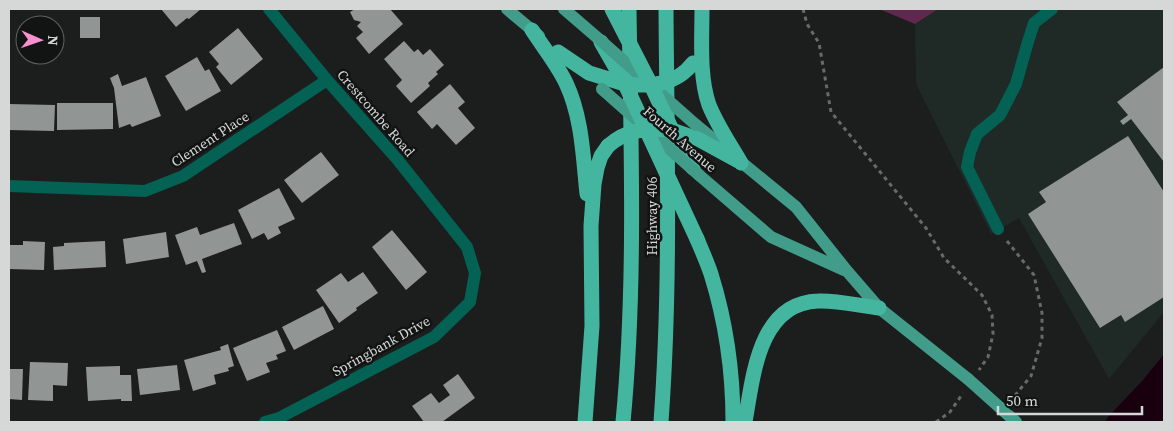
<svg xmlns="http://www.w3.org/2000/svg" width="1173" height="431" viewBox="0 0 1173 431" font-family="'Source Serif 4',serif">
<rect width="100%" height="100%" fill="#1b1e1d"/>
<!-- built -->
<path fill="#1f2926" d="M 938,9 L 1164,9 L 1164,312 L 1109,379 L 1019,218 L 991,234 L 916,84 L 915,24 Z"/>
<!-- green -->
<path fill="#62274e" d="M 879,9 L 938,9 L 915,24 Z"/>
<!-- water -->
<path fill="#19000f" d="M 1164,354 L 1164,422 L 1105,422 L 1108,417 L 1143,380 Z"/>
<!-- building -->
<path fill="#919593" d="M 161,9 L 201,9 L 189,19 L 187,18 L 176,27 Z
M 355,9 L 390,9 L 403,24 L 369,54 L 356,38 L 363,32 L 357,26 L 361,22 L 354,20 L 350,12 Z
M 80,17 L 100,17 L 100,38 L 80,38 Z
M 238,28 L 263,59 L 231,85 L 216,67 L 219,64 L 209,52 Z
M 404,41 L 414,52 L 418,49 L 423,55 L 430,49 L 444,65 L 436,72 L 438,74 L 428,83 L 430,86 L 411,103 L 396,86 L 402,80 L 384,59 Z
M 197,57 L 205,71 L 209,69 L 221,91 L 186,111 L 165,76 Z
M 1164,67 L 1164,162 L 1131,119 L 1123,125 L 1120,121 L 1128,115 L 1117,102 Z
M 118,74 L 122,86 L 146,77 L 161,116 L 132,127 L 130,124 L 119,128 L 114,88 L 110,78 Z
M 450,84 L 465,102 L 458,108 L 475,128 L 456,145 L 437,124 L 432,129 L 417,112 Z
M 57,103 L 113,103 L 113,129 L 57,130 Z
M 9,104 L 55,105 L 54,131 L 9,130 Z
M 1128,136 L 1164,192 L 1164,297 L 1125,322 L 1121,315 L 1100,328 L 1028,214 L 1046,202 L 1039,192 Z
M 321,152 L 339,175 L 302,203 L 284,180 Z
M 279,188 L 295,219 L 278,227 L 281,233 L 268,240 L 264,233 L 252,239 L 238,210 Z
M 234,223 L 242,244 L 202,259 L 206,272 L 202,273 L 197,261 L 186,265 L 175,235 L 197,227 L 200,235 Z
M 392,230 L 427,272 L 406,290 L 372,247 Z
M 166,232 L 169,257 L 126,264 L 123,239 Z
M 23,241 L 45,242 L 44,270 L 9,269 L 9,245 L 23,245 Z
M 105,241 L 106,267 L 54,270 L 53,247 L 64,246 L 64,243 Z
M 363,272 L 378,293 L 356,308 L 357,310 L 339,323 L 316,290 L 341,273 L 348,282 Z
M 323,306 L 334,329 L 294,350 L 282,327 Z
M 277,330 L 286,351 L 276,355 L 278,359 L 266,363 L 270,372 L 247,381 L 233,348 Z
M 228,344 L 234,366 L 228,368 L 229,371 L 214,375 L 216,384 L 193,391 L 184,360 L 221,350 L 220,347 Z
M 30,362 L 68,363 L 67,386 L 53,385 L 53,401 L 28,400 Z
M 177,365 L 180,390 L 140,395 L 137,369 Z
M 120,366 L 120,375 L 131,375 L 132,401 L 121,401 L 121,399 L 88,401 L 86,367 Z
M 9,369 L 23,369 L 22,400 L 9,399 Z
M 458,374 L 475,398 L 442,422 L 424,422 L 412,406 L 431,393 L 439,403 L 450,395 L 443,385 Z"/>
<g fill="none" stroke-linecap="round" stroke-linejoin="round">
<!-- path -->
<path stroke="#686a6a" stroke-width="3" stroke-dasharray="4 4" stroke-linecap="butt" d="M 803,9 L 807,24 L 819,43 L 831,112 L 926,228 L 944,258 L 982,295 L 992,315 L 993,334 L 988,357 L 979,370
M 1007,241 L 1034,275 L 1042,313 L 1042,338 L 1031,376 L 1012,399
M 936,422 L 950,412 L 963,393"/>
<!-- minor -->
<path stroke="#036253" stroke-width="12" d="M 9,186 L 145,191 L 183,176 L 327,80
M 998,229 L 967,167 L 970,152 L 977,134 L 1000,115 L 1016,84 L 1027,45 L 1034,23 L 1052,9
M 265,422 L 279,418 L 434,337 L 470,302 L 475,273 L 467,247 L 397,159 L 327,80 L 269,9"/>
<!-- major -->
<path stroke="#419d89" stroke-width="12" d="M 507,9 L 539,36
M 564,9 L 600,40
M 696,125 L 796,207 L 847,271 L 879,308 L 968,379
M 699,175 L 771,237 L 844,270"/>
<!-- highway -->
<path stroke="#44b69f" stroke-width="15" d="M 702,9 C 702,38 699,77 709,105 C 717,125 730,144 741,163
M 532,30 C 543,47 557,64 566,83 C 582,117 583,156 587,194
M 601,42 L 625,84
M 558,52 L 589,73 L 625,84
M 672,130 L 698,139 L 740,162
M 672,130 L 678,144 L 693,168
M 697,239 C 702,251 707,262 711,274 C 726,322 733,373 733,422
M 585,422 L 592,326 L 591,226 L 594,184 L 597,168 L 601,156 L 608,146
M 623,422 C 636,285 631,146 629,9
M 661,422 C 671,284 667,147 666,9
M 745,422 C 753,378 758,303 818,301 C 836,300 861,306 879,308"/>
<!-- major-bridge -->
<path stroke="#419d89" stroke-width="12" d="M 600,40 L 696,125
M 602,89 L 699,175
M 968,379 L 1016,422"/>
<!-- highway-bridge -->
<path stroke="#44b69f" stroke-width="15" d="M 625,84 L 697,239
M 625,84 C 651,87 676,85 693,63
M 608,146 C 627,129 647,128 672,130 L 651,85 L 612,9"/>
</g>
<g text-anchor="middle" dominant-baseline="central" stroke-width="5" stroke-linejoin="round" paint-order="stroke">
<!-- street labels -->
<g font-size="14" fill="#d6d8d8" stroke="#121414">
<text transform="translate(376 113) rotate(49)">Crestcombe Road</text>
<text transform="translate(210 139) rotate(-33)">Clement Place</text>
<text transform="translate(680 139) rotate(41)">Fourth Avenue</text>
<text transform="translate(652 216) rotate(-90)">Highway 406</text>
<text transform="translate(381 346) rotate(-29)">Springbank Drive</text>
</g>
</g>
<!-- border -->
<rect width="1173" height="431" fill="none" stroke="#d6d8d8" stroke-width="20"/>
<!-- north arrow -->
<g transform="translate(40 40) rotate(92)"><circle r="24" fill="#121414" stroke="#606262"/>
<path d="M0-4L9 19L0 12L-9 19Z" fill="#f690cf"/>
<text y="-8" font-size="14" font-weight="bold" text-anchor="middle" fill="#d6d8d8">N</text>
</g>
<!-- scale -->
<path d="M998 406v8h144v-8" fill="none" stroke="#d6d8d8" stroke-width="2.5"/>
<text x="1006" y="406" font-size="15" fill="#d6d8d8" stroke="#121414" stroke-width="4" paint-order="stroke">50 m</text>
</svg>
